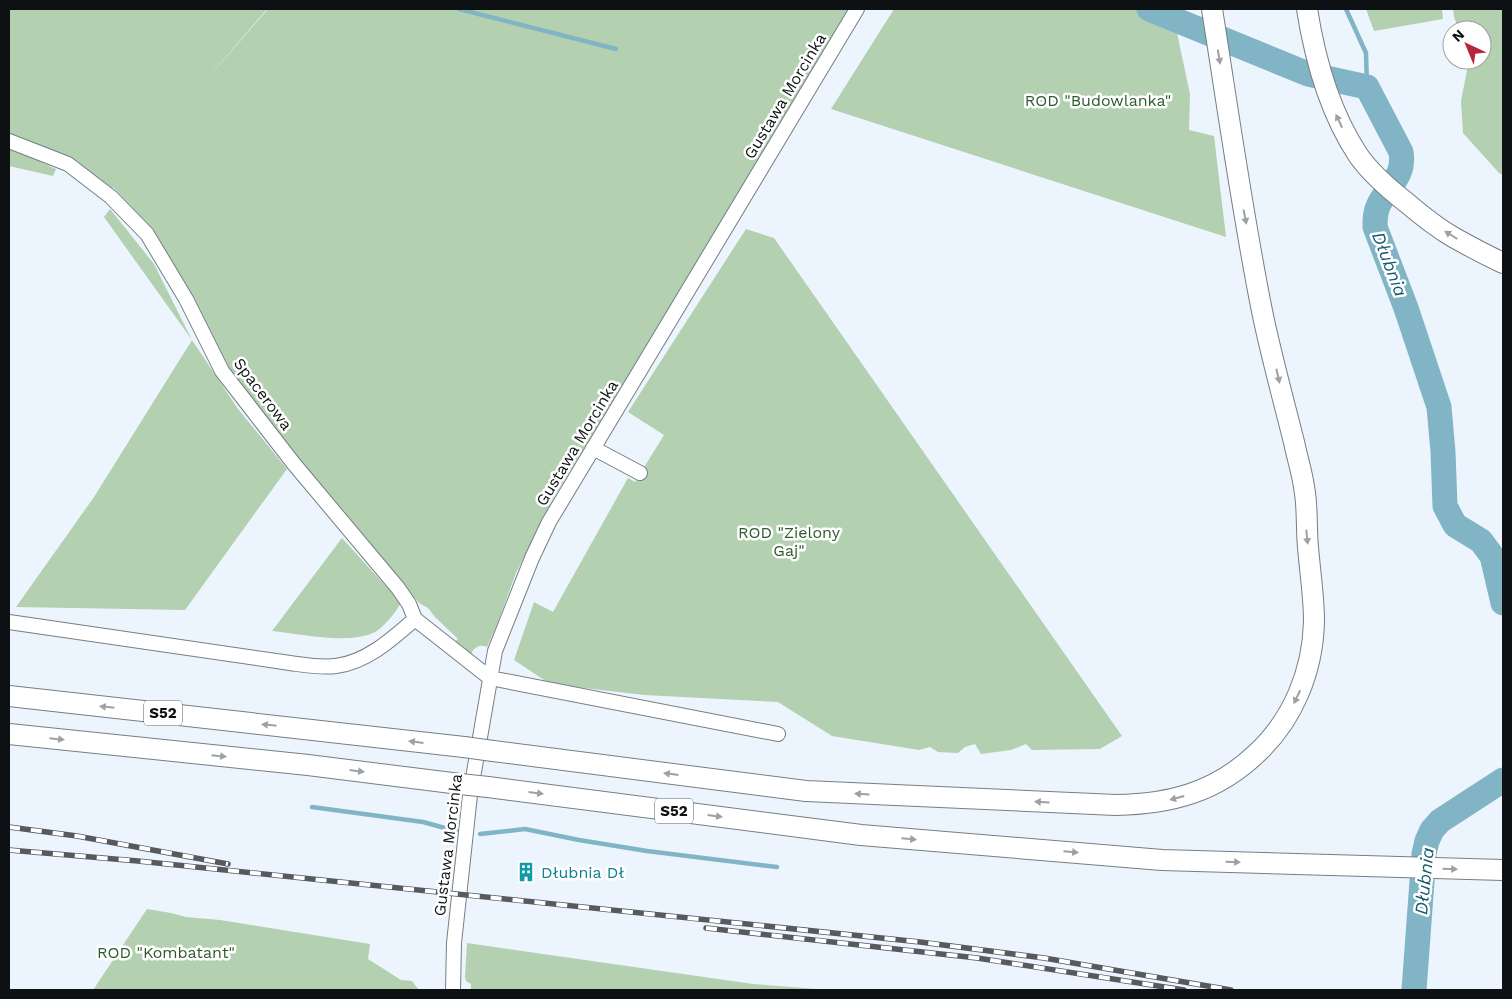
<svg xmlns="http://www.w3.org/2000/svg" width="1512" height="999" viewBox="0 0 1512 999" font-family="'Work Sans',sans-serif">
<rect width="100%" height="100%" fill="#ecf5fd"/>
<!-- green -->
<path fill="#b3d0b1" d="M 9,9 L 267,9 L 200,87 L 268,9 L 849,9 L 727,216 L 554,497 L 516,573 L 498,622 L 487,647 C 479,644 475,647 471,654 L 454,642 L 458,639 L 435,617 L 428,608 L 419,603 L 300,462 L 239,383 L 225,361 L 163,246 L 143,219 L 113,187 L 112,189 L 72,160 L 9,135 Z
M 894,9 L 1175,9 L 1177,33 L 1190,94 L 1189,130 L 1214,136 L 1226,237 L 831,109 Z
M 1366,9 L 1442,9 L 1443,19 L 1374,31 Z
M 1453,9 L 1503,9 L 1503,175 L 1499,173 L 1463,133 L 1461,101 L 1469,60 L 1482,60 L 1482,30 L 1459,30 L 1454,17 Z
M 9,147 L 56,169 L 53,176 L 9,166 Z
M 110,209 L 154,264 L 192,340 L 238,409 L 287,469 L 185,610 L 16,607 L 94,497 L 192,340 L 104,217 Z
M 746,229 L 774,238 L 1122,736 L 1100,749 L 1032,750 L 1026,744 L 1011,750 L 981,754 L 975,744 L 965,747 L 958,753 L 938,752 L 930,747 L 919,750 L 832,736 L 778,702 L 644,695 L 550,684 L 514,660 L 534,602 L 553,612 L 628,478 L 635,482 L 664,435 L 628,412 Z
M 342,538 L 401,603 C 395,613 385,626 375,632 C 349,645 301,634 272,631 Z
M 147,909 L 171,913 L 186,917 L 220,920 L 370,944 L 368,959 L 401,980 L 412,981 L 419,990 L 93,990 Z
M 467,943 L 753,984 L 830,990 L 471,990 L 471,984 L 466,981 L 465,977 Z"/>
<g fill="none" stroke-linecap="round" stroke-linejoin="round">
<!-- stream -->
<path stroke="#81b5c5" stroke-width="4.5" d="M 459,9 L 616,49
M 1346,9 L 1366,53 L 1367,87
M 312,807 L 423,822 L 456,831
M 480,834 L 525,829 L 579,840 L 647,851 L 777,867"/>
<!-- river -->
<path stroke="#81b5c5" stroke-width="25" d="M 1149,9 L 1308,74 L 1367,87 L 1401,152 C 1405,176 1389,185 1379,204 C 1375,212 1375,219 1375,227 L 1406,308 L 1439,407 L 1443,452 L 1445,506 L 1455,525 L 1481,541 L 1492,556 L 1503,603
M 1414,990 L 1424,854 L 1427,841 L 1432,830 L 1440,821 L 1503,780"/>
<defs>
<path id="minor" d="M 9,141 L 68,164 L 111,197 L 147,234 L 186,299 L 222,371 L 294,464 L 398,588 L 409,604 L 415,619 L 490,678 L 778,734
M 593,448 L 640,473
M 9,622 L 290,663 C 305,665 321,668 336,666 C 367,662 392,639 415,619
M 453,990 L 454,943 L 470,795 L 495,651 L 532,558 L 549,522 L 857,9"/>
<path id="highway" d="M 1307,9 C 1315,60 1329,111 1358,155 C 1371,174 1389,189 1407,203 C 1421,215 1436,227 1453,237 C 1469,246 1486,255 1503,263
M 9,696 L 464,747
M 9,734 L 308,765 L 460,784
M 493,751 L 806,791 L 1116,805 C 1171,804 1216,792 1256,754 C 1293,720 1313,671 1314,621 C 1314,597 1310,572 1308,547 C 1306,528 1308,507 1304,487 C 1302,472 1297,457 1294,442 C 1283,398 1271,355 1262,311 C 1242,211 1228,110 1212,9
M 488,787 L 861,835 L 1162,860 L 1503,870"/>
</defs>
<!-- minor casing -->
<use href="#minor" stroke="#767e84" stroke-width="16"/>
<!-- highway casing -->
<use href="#highway" stroke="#767e84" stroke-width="22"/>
<!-- minor -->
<use href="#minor" stroke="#fff" stroke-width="14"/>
<!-- highway -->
<use href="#highway" stroke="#fff" stroke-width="20"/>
<defs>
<path id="rail" d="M 9,827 L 77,836 L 228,864
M 9,850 L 138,861 L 920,942 L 1044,958 L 1231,990
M 706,928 L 977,958 L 1184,990"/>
</defs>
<!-- rail casing -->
<use href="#rail" stroke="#555a5f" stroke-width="5.5"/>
<!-- rail -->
<use href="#rail" stroke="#fff" stroke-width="4" stroke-dasharray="11" stroke-linecap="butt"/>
<defs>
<path id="highway-bridge" d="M 464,747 L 493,751
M 460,784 L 488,787"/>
</defs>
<!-- highway-bridge casing -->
<use href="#highway-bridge" stroke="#767e84" stroke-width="22" stroke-linecap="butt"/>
<!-- highway-bridge -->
<use href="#highway-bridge" stroke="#fff" stroke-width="20"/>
</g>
<!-- one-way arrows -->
<defs><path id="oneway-solid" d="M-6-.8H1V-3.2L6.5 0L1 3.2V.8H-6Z" transform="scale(1.25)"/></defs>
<g fill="#9fa0a1">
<use href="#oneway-solid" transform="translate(1219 57) rotate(81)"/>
<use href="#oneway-solid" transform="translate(1339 121) rotate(-115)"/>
<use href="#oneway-solid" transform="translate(1245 217) rotate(79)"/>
<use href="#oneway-solid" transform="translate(1451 235) rotate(-148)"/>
<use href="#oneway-solid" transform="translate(1278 376) rotate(77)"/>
<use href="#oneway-solid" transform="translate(1307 537) rotate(84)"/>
<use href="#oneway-solid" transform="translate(1297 697) rotate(115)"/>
<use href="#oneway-solid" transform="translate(107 707) rotate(-174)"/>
<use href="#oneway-solid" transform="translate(269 725) rotate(-174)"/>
<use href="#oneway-solid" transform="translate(57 739) rotate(6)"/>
<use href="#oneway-solid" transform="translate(416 742) rotate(-173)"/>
<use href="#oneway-solid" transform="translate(219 756) rotate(6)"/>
<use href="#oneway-solid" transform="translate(357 771) rotate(7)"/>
<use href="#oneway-solid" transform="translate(671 774) rotate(-173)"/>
<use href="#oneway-solid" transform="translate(536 793) rotate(7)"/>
<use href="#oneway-solid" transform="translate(862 794) rotate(-177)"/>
<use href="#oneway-solid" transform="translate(1177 798) rotate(165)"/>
<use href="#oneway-solid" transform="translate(1042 802) rotate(-177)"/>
<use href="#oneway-solid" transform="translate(715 816) rotate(7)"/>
<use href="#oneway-solid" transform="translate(909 839) rotate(5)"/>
<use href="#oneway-solid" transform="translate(1071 852) rotate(5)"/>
<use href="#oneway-solid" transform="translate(1233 862) rotate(2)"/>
<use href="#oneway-solid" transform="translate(1450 869) rotate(2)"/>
</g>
<!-- icons -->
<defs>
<symbol id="building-bare" viewBox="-9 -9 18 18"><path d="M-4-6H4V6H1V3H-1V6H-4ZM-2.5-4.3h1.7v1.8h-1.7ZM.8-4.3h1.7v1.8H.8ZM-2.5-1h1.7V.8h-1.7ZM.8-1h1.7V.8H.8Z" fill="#0f9aa8" stroke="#fff" stroke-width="2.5" paint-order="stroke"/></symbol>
</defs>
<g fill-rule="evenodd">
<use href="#building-bare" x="512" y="858" width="28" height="28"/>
</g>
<g text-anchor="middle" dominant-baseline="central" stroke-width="5" stroke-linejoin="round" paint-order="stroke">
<!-- shield labels -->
<g fill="#fff" stroke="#56585a" stroke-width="1">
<rect x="144" y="700.5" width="38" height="25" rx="4"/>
<rect x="655" y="798.5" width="38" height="25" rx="4"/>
</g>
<g font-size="15" font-weight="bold" fill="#0e1114">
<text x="163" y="713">S52</text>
<text x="674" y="811">S52</text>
</g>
<!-- street labels -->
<g font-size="16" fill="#0e1114" stroke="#fff">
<text transform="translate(785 96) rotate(-59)">Gustawa Morcinka</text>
<text transform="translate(263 394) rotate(53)">Spacerowa</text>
<text transform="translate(577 443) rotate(-59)">Gustawa Morcinka</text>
<text transform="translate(448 845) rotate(-83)">Gustawa Morcinka</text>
</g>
<!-- park labels -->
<g font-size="16" fill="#2e5b2d" stroke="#fff">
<text x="1098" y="100">ROD "Budowlanka"</text>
<text x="789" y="532">ROD "Zielony<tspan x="789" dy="18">Gaj"</tspan></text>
<text x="166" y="952">ROD "Kombatant"</text>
</g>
<!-- culture labels -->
<g font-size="16" fill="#0d838f" stroke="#fff" text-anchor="start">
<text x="541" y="872">Dłubnia Dł</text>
</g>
<!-- water labels -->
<g font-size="18" font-style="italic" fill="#135a6b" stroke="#fff">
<text transform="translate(1390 264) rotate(69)">Dłubnia</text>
<text transform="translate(1424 881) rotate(-84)">Dłubnia</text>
</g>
</g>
<!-- border -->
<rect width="1512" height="999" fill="none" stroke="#0e1114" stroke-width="20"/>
<!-- north arrow -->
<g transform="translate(1467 45) rotate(316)"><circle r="24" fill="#ffffff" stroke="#9fa0a1"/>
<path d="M0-4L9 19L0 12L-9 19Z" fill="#b8263b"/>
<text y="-8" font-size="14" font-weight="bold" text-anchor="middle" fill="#0e1114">N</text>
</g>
</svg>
